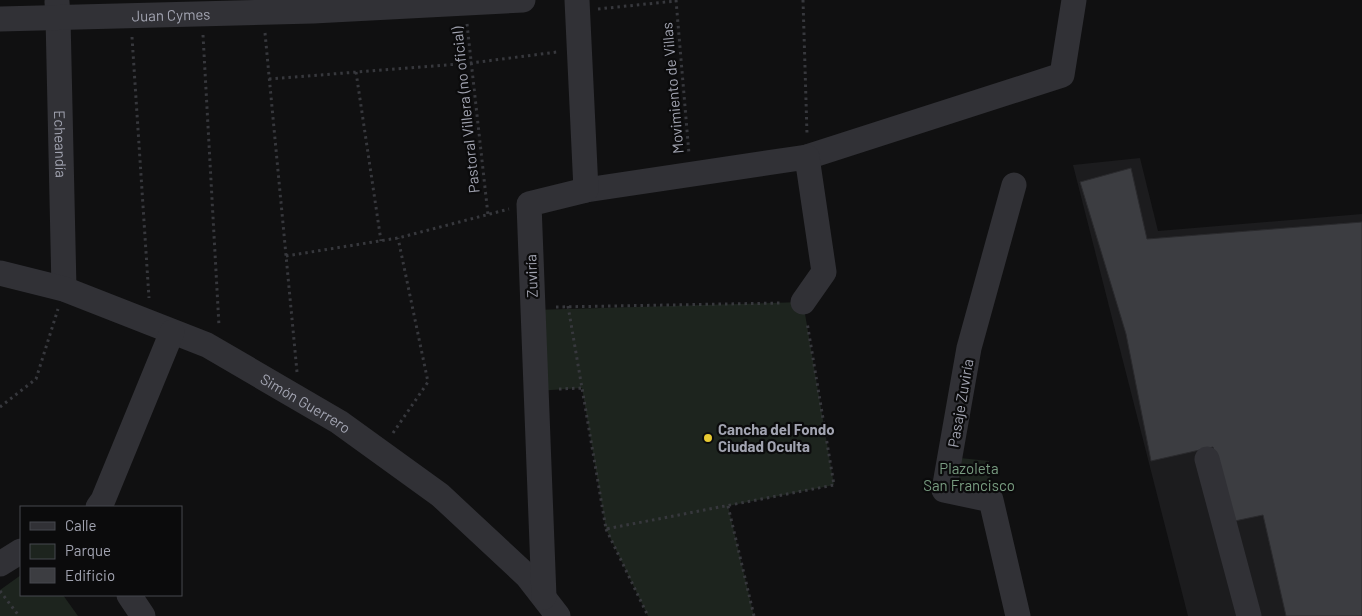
<svg xmlns="http://www.w3.org/2000/svg" width="1362" height="616" viewBox="0 0 1362 616" font-family="Barlow,sans-serif">
<rect width="100%" height="100%" fill="#101011"/>
<!-- built -->
<path fill="#1c1c1e" d="M 1140,158 L 1158,231 L 1362,214 L 1362,616 L 1188,616 L 1073,165 Z"/>
<!-- green -->
<path fill="#1d241e" d="M 803,302 L 834,485 L 728,506 L 754,616 L 648,616 L 606,529 L 582,388 L 536,391 L 533,310 Z
M 950,457 L 989,461 L 991,500 L 944,490 Z
M 21,575 L 21,595 L 63,595 L 78,616 L 0,616 L 0,590 Z"/>
<!-- building -->
<path fill="#3c3d41" stroke="#2a2a2d" d="M 1131,168 L 1147,239 L 1362,222 L 1362,616 L 1286,616 L 1263,515 L 1230,522 L 1213,447 L 1151,461 L 1126,334 L 1080,182 Z"/>
<g fill="none" stroke-linecap="round" stroke-linejoin="round">
<!-- path -->
<path stroke="#37383d" stroke-width="3" stroke-dasharray="2.5 4" stroke-linecap="butt" d="M 676,0 L 689,154
M 803,0 L 807,134
M 598,9 L 676,1
M 467,24 L 488,215
M 265,33 L 297,372
M 203,35 L 219,326
M 132,37 L 149,298
M 356,72 L 381,241
M 269,79 L 471,63 L 557,52
M 286,256 L 398,238 L 509,209
M 568,306 L 606,529 L 834,485 L 807,322
M 556,307 L 782,303
M 559,389 L 582,388
M 0,407 L 36,379 L 58,309
M 393,433 L 428,382 L 398,238
M 728,506 L 754,616
M 606,529 L 648,616
M 0,591 L 19,616"/>
<!-- minor -->
<g stroke="#313136" stroke-width="25">
<path id="s1" d="M 57,2 L 58,17 L 64,289"/>
<path id="s2" d="M 0,19 L 313,11 L 523,0"/>
<path d="M 807,157 L 1062,75 L 1074,0"/>
<path d="M 1014,185 L 969,348 L 944,490 L 991,500 L 1018,616"/>
<path d="M 586,190 L 807,157 L 824,272 L 803,302"/>
<path id="s3" d="M 0,273 L 64,289 L 207,345 L 339,422 L 440,495 L 527,576 L 558,616"/>
<path d="M 1207,459 L 1249,616"/>
<path d="M 98,507 L 103,500 L 172,332"/>
<path d="M 0,564 L 21,551"/>
<path d="M 129,595 L 143,616"/>
<path d="M 544,597 L 529,204 L 586,190 L 577,0"/>
</g>
</g>
<!-- markers -->
<circle fill="#e7c932" stroke="#0b0b0c" stroke-width="2" cx="708" cy="438" r="5"/>
<g text-anchor="middle" dominant-baseline="central" stroke-width="4.5" stroke-linejoin="round" paint-order="stroke">
<!-- street labels -->
<g font-size="15" fill="#a2a4b1" stroke="#0b0b0c">
<text stroke="none"><textPath href="#s2" startOffset="171">Juan Cymes</textPath></text>
<text transform="translate(672 88) rotate(-95)">Movimiento de Villas</text>
<text transform="translate(465 110) rotate(-96)">Pastoral Villera (no oficial)</text>
<text stroke="none"><textPath href="#s1" startOffset="142">Echeandía</textPath></text>
<text transform="translate(531 276) rotate(-92)">Zuviría</text>
<text stroke="none"><textPath href="#s3" startOffset="334">Simón Guerrero</textPath></text>
<text transform="translate(960 403) rotate(-80)">Pasaje Zuviría</text>
</g>
<!-- poi labels -->
<g font-size="15" font-weight="bold" fill="#a2a4b1" stroke="#0b0b0c" text-anchor="start">
<text x="718" y="429">Cancha del Fondo<tspan x="718" dy="17">Ciudad Oculta</tspan></text>
</g>
<!-- park labels -->
<g font-size="15" fill="#799c81" stroke="#0b0b0c">
<text x="969" y="468">Plazoleta<tspan x="969" dy="17">San Francisco</tspan></text>
</g>
</g>
<!-- legend -->
<rect x="20" y="506" width="162" height="90" fill="#0b0b0c" stroke="#47484e"/>
<rect x="30" y="522" width="25" height="8" fill="#313136" stroke="#47484e"/>
<text x="65" y="531" font-size="15" fill="#a2a4b1">Calle</text>
<rect x="30" y="544" width="25" height="15" fill="#1d241e" stroke="#47484e"/>
<text x="65" y="556" font-size="15" fill="#a2a4b1">Parque</text>
<rect x="30" y="568" width="25" height="15" fill="#3c3d41" stroke="#47484e"/>
<text x="65" y="581" font-size="15" fill="#a2a4b1">Edificio</text>
</svg>
